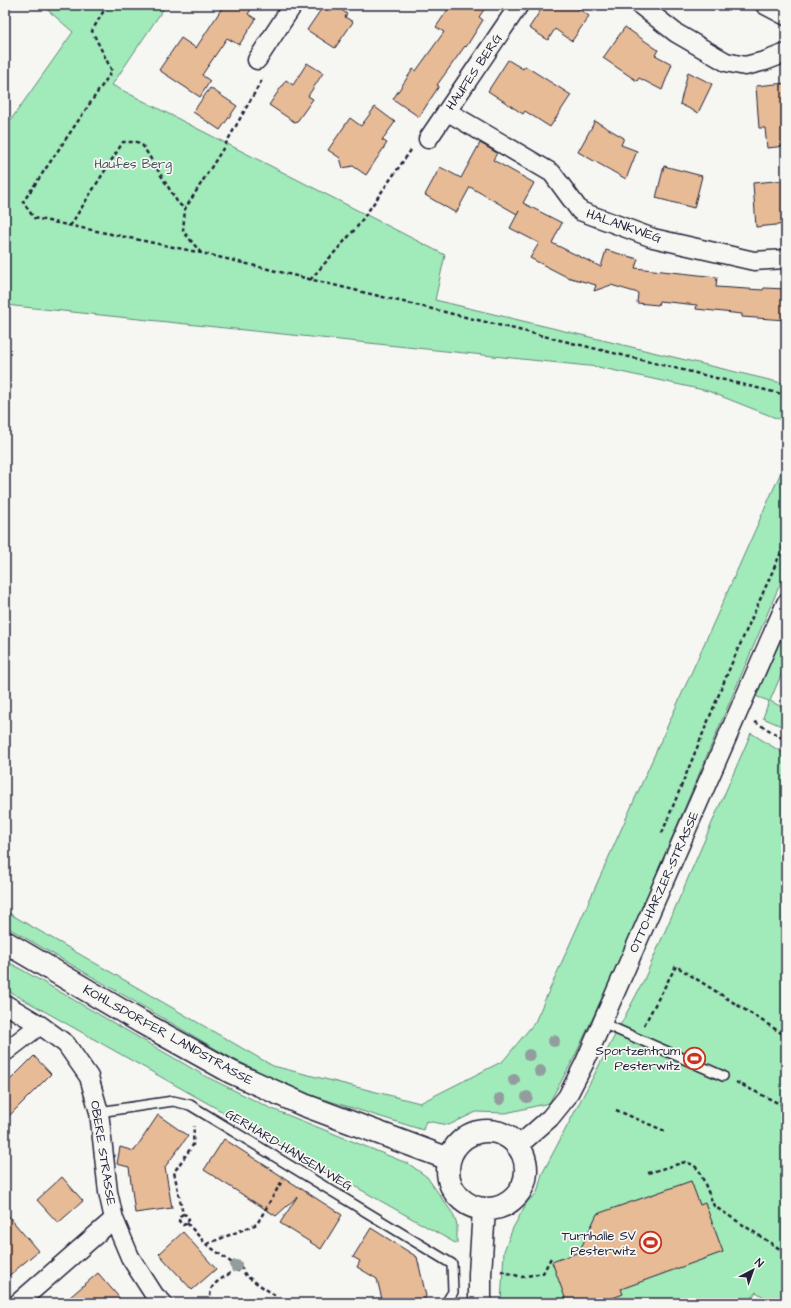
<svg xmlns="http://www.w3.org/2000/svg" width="791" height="1308" viewBox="0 0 791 1308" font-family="'Architects Daughter',sans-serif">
<rect width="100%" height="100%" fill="#f6f6f2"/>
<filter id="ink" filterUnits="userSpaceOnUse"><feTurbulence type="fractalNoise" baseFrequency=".025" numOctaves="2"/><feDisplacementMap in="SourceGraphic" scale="8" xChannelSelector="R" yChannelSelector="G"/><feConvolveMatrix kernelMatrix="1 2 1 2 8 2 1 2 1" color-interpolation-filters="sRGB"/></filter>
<g filter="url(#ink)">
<!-- green -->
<path fill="#a1eab9" stroke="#62867a" d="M 42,5 L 166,5 L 112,85 L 445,255 L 435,300 L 786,384 L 786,422 L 708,391 L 598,367 L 5,305 L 5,128 L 73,32 Z
M 786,461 L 786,570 L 619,962 L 573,1060 L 549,1103 L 506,1113 L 476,1112 L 449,1125 L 426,1121 L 423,1130 L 307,1094 L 233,1059 L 5,926 L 5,911 L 273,1066 L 420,1103 L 503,1061 L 535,1022 Z
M 786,623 L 786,663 L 770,701 L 786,709 L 786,728 L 763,718 L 769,701 L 755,696 Z
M 751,733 L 786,755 L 786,1303 L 773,1303 L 756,1292 L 748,1303 L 501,1303 L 504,1251 L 513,1228 L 527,1202 L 537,1193 L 542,1174 L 643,982 Z
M 5,960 L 205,1076 L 270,1108 L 409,1164 L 427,1177 L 453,1214 L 457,1225 L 457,1244 L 5,989 Z"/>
<!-- building -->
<path fill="#e6bb96" stroke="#22223b" d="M 224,5 L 254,5 L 248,14 L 256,19 L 239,45 L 227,38 L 202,75 L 210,81 L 200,97 L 159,70 L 181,38 L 196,48 Z
M 324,5 L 335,5 L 347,14 L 345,17 L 353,22 L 335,48 L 307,30 Z
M 451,5 L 487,5 L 479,17 L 483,20 L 466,47 L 465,46 L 437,85 L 439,86 L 419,117 L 393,99 L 413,69 L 416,71 L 444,32 L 436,27 Z
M 544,5 L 573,5 L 589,16 L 572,41 L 555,29 L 548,40 L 529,28 Z
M 625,27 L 658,50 L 655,55 L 672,64 L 662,90 L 639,78 L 637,81 L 603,58 Z
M 508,60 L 523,69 L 525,66 L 571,95 L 550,127 L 525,111 L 523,114 L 488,91 Z
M 307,63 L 323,73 L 308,96 L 313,99 L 296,123 L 269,105 L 286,80 L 293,85 Z
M 688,72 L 712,84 L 698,113 L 680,104 Z
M 786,83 L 786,146 L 767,148 L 765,128 L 759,128 L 756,86 Z
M 210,88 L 237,106 L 220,130 L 193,112 Z
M 375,107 L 395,122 L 382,140 L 387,143 L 366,175 L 353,166 L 343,168 L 340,158 L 328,150 L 350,118 L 361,126 Z
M 595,121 L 624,138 L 621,145 L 637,151 L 626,179 L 578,152 Z
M 480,143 L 497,153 L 493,160 L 534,183 L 523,203 L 562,223 L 552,243 L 601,267 L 606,250 L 638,259 L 635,268 L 717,277 L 716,287 L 763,290 L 764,288 L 786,289 L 786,320 L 742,317 L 742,314 L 696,309 L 697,305 L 659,301 L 658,305 L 637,303 L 638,293 L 611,285 L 594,291 L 596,285 L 567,277 L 530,258 L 539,243 L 510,228 L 519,211 L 517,214 L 470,187 L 456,213 L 425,195 L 440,167 L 461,178 Z
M 664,166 L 702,176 L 694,208 L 656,198 Z
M 786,180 L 786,224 L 756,227 L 753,183 Z
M 34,1056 L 51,1074 L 5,1120 L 5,1085 Z
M 158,1115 L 188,1136 L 165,1167 L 172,1208 L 135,1213 L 129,1167 L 117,1164 L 120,1147 L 134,1151 Z
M 224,1139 L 342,1215 L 321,1249 L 280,1223 L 297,1197 L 276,1216 L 204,1170 Z
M 62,1177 L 83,1201 L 58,1223 L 37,1200 Z
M 691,1181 L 700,1205 L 705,1203 L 723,1252 L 621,1289 L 623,1294 L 600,1303 L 567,1303 L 552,1262 L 579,1252 L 597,1214 Z
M 5,1212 L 38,1251 L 5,1279 Z
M 371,1228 L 417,1257 L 426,1296 L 422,1303 L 383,1303 L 377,1279 L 357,1267 L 360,1261 L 353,1257 Z
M 183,1232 L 216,1269 L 192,1290 L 159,1254 Z
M 98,1273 L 124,1303 L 63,1303 Z"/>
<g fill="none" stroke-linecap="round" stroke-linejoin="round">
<defs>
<path id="service" d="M 602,1023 L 723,1076
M 99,1112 L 173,1101 L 190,1105 L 452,1264 L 453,1292 L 446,1303"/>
<path id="minor" d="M 640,5 L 676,33 L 726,62 L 745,66 L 765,61 L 786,53
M 765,5 L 786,16
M 257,60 L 293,5
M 448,112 L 552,173 L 580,211 L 653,238 L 754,261 L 786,259
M 428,139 L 519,5
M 5,1004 L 40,1025 L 66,1044 L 89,1077 L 99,1112 L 108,1192 L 114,1219 L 130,1257 L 155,1296 L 163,1303
M 5,1052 L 40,1025
M 518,1146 L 550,1118 L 567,1097 L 584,1064 L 786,603
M 18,1303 L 114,1219"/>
<path id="tertiary" d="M 5,942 L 141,1022 L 231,1072 L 304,1105 L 449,1159
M448 1170a39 39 0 1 1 78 0a39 39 0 1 1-78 0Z
M 480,1303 L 480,1274 L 484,1209"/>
</defs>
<!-- service casing -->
<use href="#service" stroke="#22223b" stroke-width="12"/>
<!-- minor casing -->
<use href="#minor" stroke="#22223b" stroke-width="21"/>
<!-- tertiary casing -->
<use href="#tertiary" stroke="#22223b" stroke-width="25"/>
<!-- path -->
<path stroke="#22223b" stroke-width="2.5" stroke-dasharray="4 3" stroke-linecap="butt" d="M 107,5 L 92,31 L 112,71 L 23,202 L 34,218 L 202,253 L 786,395
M 70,226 L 123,142 L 137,142 L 143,146 L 178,203 L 185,209
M 201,253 L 183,231 L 185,209 L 224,147 L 263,78
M 310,280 L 357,227 L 411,150
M 755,722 L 786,740
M 662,833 L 731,665 L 786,541
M 644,1025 L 676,966 L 786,1036
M 736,1082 L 786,1107
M 616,1110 L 667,1132
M 648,1173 L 685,1162 L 694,1165 L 700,1172 L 714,1206 L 786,1253
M 183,1214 L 180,1216 L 179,1221 L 183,1225 L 186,1224 L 189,1219 L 186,1215 L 183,1214 L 174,1172 L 193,1145 L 194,1126
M 187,1223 L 206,1244 L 232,1263 L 231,1266 L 234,1270 L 238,1271 L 241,1267 L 246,1276 L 276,1296
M 207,1244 L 257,1224 L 283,1179
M 232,1263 L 237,1261 L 240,1263 L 241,1267
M 501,1271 L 522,1277 L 543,1273 L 552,1256
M 209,1303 C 210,1299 210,1294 211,1290 C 213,1282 227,1276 233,1271"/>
<!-- service -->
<use href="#service" stroke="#f6f6f2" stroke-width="9"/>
<!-- minor -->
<use href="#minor" stroke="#f6f6f2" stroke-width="18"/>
<!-- tertiary -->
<use href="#tertiary" stroke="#f6f6f2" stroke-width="22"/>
</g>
<!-- trees -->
<g fill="#939d9e">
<circle cx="554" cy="1041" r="6"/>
<circle cx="529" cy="1055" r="6"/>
<circle cx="540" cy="1071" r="6"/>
<circle cx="514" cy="1080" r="6"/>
<circle cx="527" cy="1097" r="6"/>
<circle cx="500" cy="1099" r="6"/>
<circle cx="236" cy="1266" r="6"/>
</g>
</g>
<!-- icons -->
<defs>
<symbol id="stadium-ring" viewBox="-11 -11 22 22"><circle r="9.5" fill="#f6f6f2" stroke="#c8321e" stroke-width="1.5"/><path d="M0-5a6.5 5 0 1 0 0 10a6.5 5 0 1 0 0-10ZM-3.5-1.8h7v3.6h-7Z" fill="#c8321e"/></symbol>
</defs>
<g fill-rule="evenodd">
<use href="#stadium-ring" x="682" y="1046" width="25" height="25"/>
<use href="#stadium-ring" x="638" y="1230" width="25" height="25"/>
</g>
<g text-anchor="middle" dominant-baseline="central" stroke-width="3.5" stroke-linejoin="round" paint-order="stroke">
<!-- street labels -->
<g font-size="13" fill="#22223b" stroke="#f6f6f2">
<text transform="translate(474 72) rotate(-56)">HAUFES BERG</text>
<text transform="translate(624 226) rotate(19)">HALANKWEG</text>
<text transform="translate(664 882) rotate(-66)">OTTO-HARZER-STRASSE</text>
<text transform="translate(168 1035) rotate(29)">KOHLSDORFER LANDSTRASSE</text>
<text transform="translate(289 1150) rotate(31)">GERHARD-HANSEN-WEG</text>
<text transform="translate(103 1153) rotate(81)">OBERE STRASSE</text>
</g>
<!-- park labels -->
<g font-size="13" fill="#42545a" stroke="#f6f6f2">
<text x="133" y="164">Haufes Berg</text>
</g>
<!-- poi labels -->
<g font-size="13" fill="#22223b" stroke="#f6f6f2" text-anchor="end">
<text x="680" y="1051">Sportzentrum<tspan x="680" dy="15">Pesterwitz</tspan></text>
<text x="636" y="1236">Turnhalle SV<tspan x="636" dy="15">Pesterwitz</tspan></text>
</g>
</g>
<!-- margin -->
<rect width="791" height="1308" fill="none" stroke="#f6f6f2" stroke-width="20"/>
<rect x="10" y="10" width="771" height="1288" fill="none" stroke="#22223b" stroke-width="1.5" filter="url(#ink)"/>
<!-- north arrow -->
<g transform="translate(753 1270) rotate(41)" stroke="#f6f6f2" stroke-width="3" paint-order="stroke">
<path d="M0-3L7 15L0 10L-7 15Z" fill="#22223b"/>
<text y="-6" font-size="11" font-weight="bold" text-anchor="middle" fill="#22223b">N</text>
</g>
</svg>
